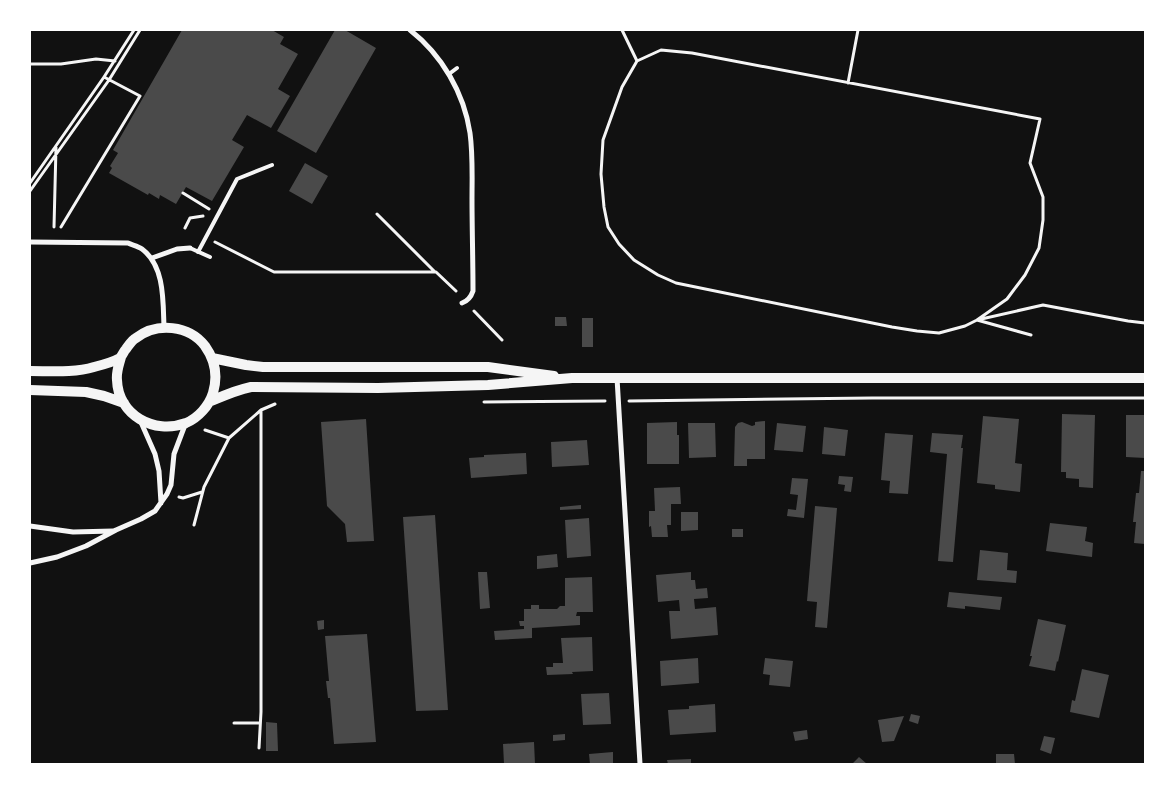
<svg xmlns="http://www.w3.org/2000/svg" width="1175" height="794" viewBox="0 0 1175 794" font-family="Ubuntu,sans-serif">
<rect width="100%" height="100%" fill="#111"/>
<!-- building -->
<path fill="#4a4a4a" d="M 182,30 L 272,30 L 284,37 L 280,44 L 298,54 L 278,89 L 290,96 L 271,128 L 247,115 L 232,140 L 244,147 L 212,201 L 186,187 L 176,204 L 160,195 L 159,199 L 149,193 L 148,195 L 109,173 L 112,168 L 110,166 L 118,153 L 113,150 Z
M 335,30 L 345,30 L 376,48 L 316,153 L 277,131 Z
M 305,163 L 328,176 L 312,204 L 289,191 Z
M 555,317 L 566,317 L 567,326 L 555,326 Z
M 582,318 L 593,318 L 593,347 L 582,347 Z
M 1062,414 L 1095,415 L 1093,488 L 1079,487 L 1079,479 L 1066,478 L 1066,472 L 1061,472 Z
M 1126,415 L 1145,415 L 1145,458 L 1126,457 Z
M 983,416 L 1019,419 L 1015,463 L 1022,464 L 1020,492 L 995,489 L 995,485 L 977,483 Z
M 366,419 L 374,541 L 347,542 L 345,524 L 327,506 L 321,422 Z
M 765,421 L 765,459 L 747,459 L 747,466 L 734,466 L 735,427 L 738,423 L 742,422 L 752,426 L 755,425 L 755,422 Z
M 677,422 L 677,435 L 679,435 L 679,464 L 647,464 L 647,423 Z
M 688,423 L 715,423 L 716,457 L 689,458 Z
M 777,423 L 806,426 L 803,452 L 774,450 Z
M 824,427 L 848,430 L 845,456 L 822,454 Z
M 885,433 L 913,435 L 908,494 L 889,493 L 890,481 L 881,480 Z
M 932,433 L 963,435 L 961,448 L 963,448 L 953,562 L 938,561 L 947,454 L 930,452 Z
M 587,440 L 589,465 L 552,467 L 551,442 Z
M 526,453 L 527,474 L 471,478 L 469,458 L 484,457 L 484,455 Z
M 1141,471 L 1145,471 L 1145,544 L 1134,543 L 1136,522 L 1133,522 L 1136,493 L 1139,493 Z
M 839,476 L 853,477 L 851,492 L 844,491 L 845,485 L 838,484 Z
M 792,478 L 808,479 L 804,518 L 787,516 L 788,509 L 796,510 L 798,495 L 790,494 Z
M 680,487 L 681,504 L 671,504 L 671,525 L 667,525 L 668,537 L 652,537 L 651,526 L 649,527 L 649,511 L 655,511 L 654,488 Z
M 581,505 L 581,509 L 560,510 L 560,507 Z
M 815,506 L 837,508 L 827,628 L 815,627 L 817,602 L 807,601 Z
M 681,512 L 698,512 L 698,530 L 681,531 Z
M 435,515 L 448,710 L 416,711 L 403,517 Z
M 589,518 L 591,556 L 567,558 L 565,520 Z
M 1050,523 L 1087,527 L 1085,541 L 1093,543 L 1092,557 L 1046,551 Z
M 732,529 L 743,529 L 743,537 L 732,537 Z
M 980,550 L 1008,553 L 1007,570 L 1017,571 L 1016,583 L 977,580 Z
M 557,554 L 558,567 L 537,569 L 537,556 Z
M 478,572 L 487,572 L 490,608 L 480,609 Z
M 691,572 L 691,580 L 695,580 L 696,589 L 707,588 L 708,598 L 694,599 L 695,609 L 716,607 L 718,635 L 671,639 L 669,611 L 680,611 L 679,600 L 658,602 L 656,575 Z
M 592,577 L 593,612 L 577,612 L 576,616 L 580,616 L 580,625 L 532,628 L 532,638 L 495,640 L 494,631 L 524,629 L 524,626 L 520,626 L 519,621 L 524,621 L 524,609 L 531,609 L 531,605 L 539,605 L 539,609 L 557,609 L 560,606 L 565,606 L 565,578 Z
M 949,592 L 1002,597 L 1000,610 L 965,606 L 965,609 L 947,607 Z
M 1038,619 L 1066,625 L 1058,662 L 1057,661 L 1055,671 L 1029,666 L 1032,656 L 1030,656 Z
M 324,620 L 324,629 L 318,630 L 317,621 Z
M 367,634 L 376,742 L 334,744 L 330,698 L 328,698 L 326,681 L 329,681 L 325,636 Z
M 592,637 L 593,671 L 572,672 L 573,674 L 547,675 L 546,667 L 553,667 L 553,663 L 563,663 L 561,638 Z
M 698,658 L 699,683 L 661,686 L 660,661 Z
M 765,658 L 793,661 L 790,687 L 769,685 L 770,675 L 763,674 Z
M 1082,669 L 1109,675 L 1099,718 L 1070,712 L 1072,700 L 1075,701 Z
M 609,693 L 611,724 L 583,725 L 581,694 Z
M 715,704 L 716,732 L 670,735 L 668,710 L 689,709 L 689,706 Z
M 911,714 L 920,716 L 918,724 L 909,721 Z
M 904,716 L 894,741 L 882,742 L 878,720 Z
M 266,722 L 277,723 L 278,751 L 266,751 Z
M 807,730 L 808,739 L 795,741 L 793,732 Z
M 565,734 L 565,740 L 553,741 L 553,735 Z
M 1044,736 L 1055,738 L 1051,754 L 1040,750 Z
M 534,742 L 535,764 L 504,764 L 503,744 Z
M 613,752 L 613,764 L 590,764 L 589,754 Z
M 996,754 L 1014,754 L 1015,764 L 996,764 Z
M 859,757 L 867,764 L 852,764 Z
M 691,759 L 691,764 L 668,764 L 667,760 Z"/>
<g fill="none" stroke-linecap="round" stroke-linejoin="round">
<!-- path -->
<path stroke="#f5f5f5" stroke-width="3" d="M 622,30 L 637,61
M 661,50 L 692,53 L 1040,119 L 1030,163 L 1043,197 L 1043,220 L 1039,248 L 1025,275 L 1007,299 L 977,320 L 965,326 L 939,333 L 917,331 L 892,327 L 676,283 L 658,275 L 634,260 L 619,244 L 608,227 L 604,207 L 601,174 L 603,140 L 622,87 L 637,61 Z
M 30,64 L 61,64 L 96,59 L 115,61
M 848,83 L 858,30
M 30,183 L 104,77 L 134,30
M 30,191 L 109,80 L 140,30
M 183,193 L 209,209
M 377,214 L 435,272
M 54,227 L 56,147
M 61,227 L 140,96 L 104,77
M 185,228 L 190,218 L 203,216
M 215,242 L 274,272 L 436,272 L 456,291
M 474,311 L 502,340
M 1031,335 L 977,320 L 1043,305 L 1128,321 L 1145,323
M 629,401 L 872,398 L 1145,398
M 484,402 L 605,401
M 205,430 L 229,438 L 261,410 L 275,404
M 179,497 L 183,498 L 202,492
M 194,525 L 204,487 L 229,438
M 234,723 L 260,723
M 259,748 L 261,712 L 261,411"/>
<!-- service -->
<path stroke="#f5f5f5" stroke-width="4" d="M 449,74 L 457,68
M 190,248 L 210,257
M 198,252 L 237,179 L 272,165"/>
<!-- minor -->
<path stroke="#f5f5f5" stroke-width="5" d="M 410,30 C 442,55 464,93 470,133 C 473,155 472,177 472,199 C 472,229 473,260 473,291 C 471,297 468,301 462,303
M 30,242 L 128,243 C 132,245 138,246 142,249 C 165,266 163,302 164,328
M 152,258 L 177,249 L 190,248
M 617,378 L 640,764
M 140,420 L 155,454 L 159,471 L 161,503
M 30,526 L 73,532 L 113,531
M 30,563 L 57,557 L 86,546 L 116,530 L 141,519 L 155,511 L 167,494 L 171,485 L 174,454 L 185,425"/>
<!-- secondary -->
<path stroke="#f5f5f5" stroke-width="10" d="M 212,358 L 246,365 L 263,367 L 488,367 L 554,376
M 30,371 C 51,371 74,373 94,367 C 102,365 113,362 120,358 C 122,356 124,351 126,349 C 129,345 132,340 136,338 C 157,322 189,325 205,346 C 215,360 218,376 213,393 C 209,406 198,418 186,423 C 154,435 118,415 117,380 C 116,372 119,365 121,357
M 30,390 L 86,392 L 104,396 L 124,403
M 209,402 C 223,396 236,390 251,387 L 378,388 L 488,385 L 572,378 L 1145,378"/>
</g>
<!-- border -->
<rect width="1175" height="794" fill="none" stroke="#ffffff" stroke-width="62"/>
</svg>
